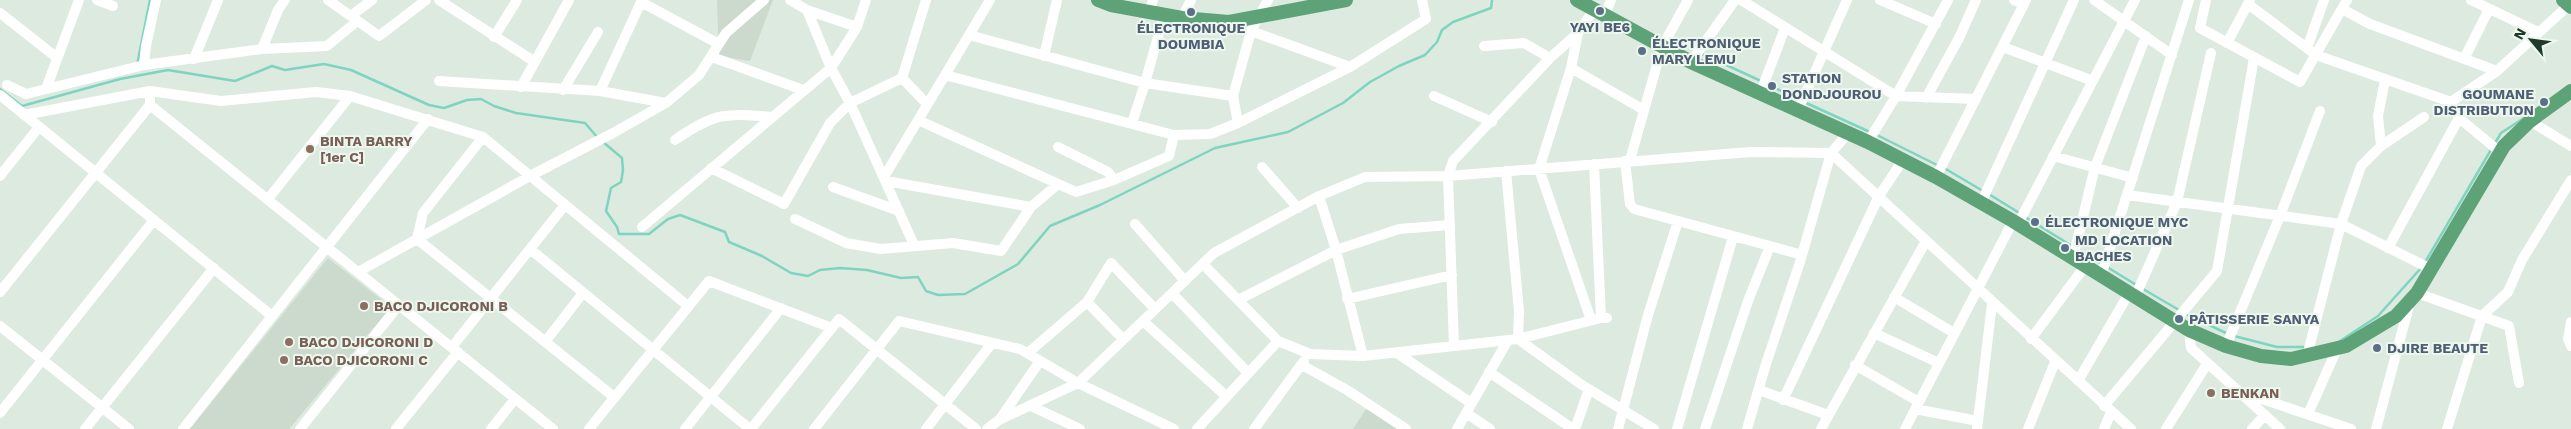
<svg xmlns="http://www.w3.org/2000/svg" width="2571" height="429" viewBox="0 0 2571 429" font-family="'Work Sans',sans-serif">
<rect width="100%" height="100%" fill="#ddeadf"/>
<!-- built -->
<path fill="#cbdacd" d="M 717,0 L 773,0 L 750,61 L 719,56 Z
M 328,258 L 391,307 L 289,429 L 190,429 Z
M 1368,406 L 1403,429 L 1353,429 Z"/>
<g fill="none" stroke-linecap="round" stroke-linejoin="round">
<!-- stream -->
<path stroke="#7fd4c1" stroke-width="2.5" d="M 1700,53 L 1761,81
M 137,65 L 150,0
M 1766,84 L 1799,99
M 0,89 L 22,106 L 120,79 L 168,70 L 235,81 L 272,66 L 285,70 L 324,64 L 351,70 L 429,105 L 444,108 L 467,100 L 481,99 L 494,106 L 516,113 L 585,123 L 597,137
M 1804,102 L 1870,132
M 1877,135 L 1939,166
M 603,142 L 622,158 L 623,170 L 621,182 L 611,188 L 606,211 L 617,227 L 619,234 L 649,234 L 668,219 L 680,215 L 725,232 L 729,242 L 762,256 L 791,273 L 808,276 L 820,270 L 840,268 L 867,270 L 901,278 L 918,277 L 926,291 L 938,295 L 965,294 L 1018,264 L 1050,226 L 1100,205 L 1215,148 L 1288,132 L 1343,103 L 1370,82 L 1399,66 L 1425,55 L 1437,42 L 1442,30 L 1453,22 L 1491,8 L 1492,0
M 2495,143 L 2501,133 L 2524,118
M 1944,168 L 1983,191
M 1987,193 L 2021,214
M 2025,217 L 2072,246
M 2079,250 L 2102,264
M 2424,264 L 2492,148
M 2107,267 L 2138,286
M 2143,289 L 2179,310
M 2186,314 L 2228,334
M 2234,336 L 2277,347 L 2307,347
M 2340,341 L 2378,316 L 2421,268"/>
<!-- minor -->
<path stroke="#fff" stroke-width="10" d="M 97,0 L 113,6
M 328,0 L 379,36 L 426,0
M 439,0 L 535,62
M 790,0 L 807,10 L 831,68 L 850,103 L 914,245
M 1741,0 L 1896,96 L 1976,99
M 1880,0 L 1936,24
M 2014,0 L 2024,4
M 2094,0 L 2172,55
M 2206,0 L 2200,28 L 2300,82 L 2347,0
M 2471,0 L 2538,32
M 641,2 L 719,44
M 2248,4 L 2316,55 L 2451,102 L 2497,71 L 2569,5
M 2342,9 L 2370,24 L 2497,71
M 807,10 L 857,27
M 1149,12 L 1153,0
M 0,13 L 56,57
M 352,15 L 372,0
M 1605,15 L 1611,0
M 1182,18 L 1191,0
M 1251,31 L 1350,67
M 1578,33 L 1571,68 L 1539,169 L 1591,320
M 969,35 L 1145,83 L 1233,96
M 494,37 L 517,0
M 2227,43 L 2250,0
M 1484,46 L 1524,43 L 1550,58
M 2003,47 L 2093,81
M 2307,48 L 2324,0
M 262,49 L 278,10 L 285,0
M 1044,56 L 1057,0
M 712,57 L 803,90
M 194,59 L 218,0
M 2464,59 L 2489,9
M 1691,62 L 1735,0
M 144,65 L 146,46 L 156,0
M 1571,68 L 1644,110
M 945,75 L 1174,135 L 1210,134 L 1238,123 L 1350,67 L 1426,19 L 1422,0
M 902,78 L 927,104
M 439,81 L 600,91 L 642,0
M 7,85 L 26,94 L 144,65 L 262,49 L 327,46 L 356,22
M 521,87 L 569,0
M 46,89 L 79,0
M 563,90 L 598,32
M 600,91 L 666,103
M 1760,94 L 1785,28
M 0,95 L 272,316
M 1434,96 L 1492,122
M 1926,98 L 1959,38 L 1976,0
M 2451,102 L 2459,118 L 2500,152
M 150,105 L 553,429
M 1798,110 L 1847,0
M 24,115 L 150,91 L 221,101 L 316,92 L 350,96 L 483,137 L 688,306
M 918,120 L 1076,192 L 1114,180 L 1169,156 L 1174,135
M 2530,121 L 2571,146
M 1132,123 L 1145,83 L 1164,15
M 1238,123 L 1233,96 L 1251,31 L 1268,0
M 483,137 L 423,213 L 417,239 L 614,397
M 675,140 C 715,112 726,113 773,117
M 1868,142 L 1896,96 L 1948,0
M 2381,146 L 2378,116 L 2385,80
M 1058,147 L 1108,172 L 1114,180
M 2053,156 L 2133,178
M 1630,160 L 1662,47 L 1688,0
M 1625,161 L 1630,204 L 1634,209 L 1770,246 L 1748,301 L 1705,429
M 1594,164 L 1601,318
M 1262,167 L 1298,208
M 711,168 L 784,204 L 830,123 L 850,103 L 902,78 L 926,0
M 1506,171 L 1519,311 L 1518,339 L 1582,385 L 1654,429
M 0,176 L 39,127
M 884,177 L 990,0
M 1936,177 L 2026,0
M 886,181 L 1031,207
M 833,187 L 899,211
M 2127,195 L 2341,224 L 2431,269
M 1319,196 L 1336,250 L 1363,356
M 268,199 L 350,96
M 1981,203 L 2074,0
M 795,219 L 846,243 L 881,249 L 953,243 L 1001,251 L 1031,207 L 1058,184
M 1135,224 L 1185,281
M 2018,224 L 2135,0
M 642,227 L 831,68 L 857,27 L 866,0
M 1770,246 L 1802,255
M 2388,248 L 2459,118
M 530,249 L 750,429
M 2073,258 L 2095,167 L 2146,36
M 1203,264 L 1278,341 L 1310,354 L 1363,356 L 1518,339 L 1601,318 L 1607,318
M 358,272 L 530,176 L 613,133 L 666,103 L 699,75 L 726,33 L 764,0
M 2101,276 L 2189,0
M 0,292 L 150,105 L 150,98
M 1172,293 L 1248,373
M 2417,293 L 2509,326 L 2519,383
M 1894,297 L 1954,333
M 2135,297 L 2177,202 L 2211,53
M 1347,299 L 1452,275
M 1238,300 L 1336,250 L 1399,229 L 1450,225
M 1087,302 L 1123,339
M 1143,321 L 1226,396
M 2571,322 L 2568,339 L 2571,346
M 0,326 L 129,429
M 2189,330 L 2191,348 L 2280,429
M 1874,333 L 1939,363
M 2031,339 L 2085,266
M 545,342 L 583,293
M 1454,346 L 1448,176 L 1453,161 L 1550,58 L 1578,33 L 1593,11
M 2226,346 L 2280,216 L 2320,111
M 452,347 L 565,205
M 1028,353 L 1087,302 L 1111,263 L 1155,309
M 1397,353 L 1471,403
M 2307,356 L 2341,224 L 2361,166 L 2381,146 L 2424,117
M 1302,365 L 1347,390 L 1406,429
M 1855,365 L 1919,402
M 1489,372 L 1573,429
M 2078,381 L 2129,293
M 1759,390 L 1828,415
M 2244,393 L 2351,429
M 1783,400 L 1879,196 L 1903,160
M 1031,406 L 1080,429
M 2104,406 L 2217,271 L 2254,58
M 1915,409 L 1978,421
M 0,413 L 154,220
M 1466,413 L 1490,429
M 2308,414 L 2337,349
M 1000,419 L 1040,361
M 85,429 L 214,268
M 183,429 L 428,119
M 300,429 L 399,305
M 396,429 L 458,352
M 491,429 L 515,399
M 589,429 L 709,281 L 832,328
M 685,429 L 781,308
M 751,429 L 839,319 L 976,429
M 814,429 L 899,321 L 1020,349 L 1078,383 L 1174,429
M 926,429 L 992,343
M 987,429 L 999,420 L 1078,383 L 1214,253 L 1319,196 L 1365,177 L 1448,176 L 1751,152 L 1831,153 L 2131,429
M 1197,429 L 1278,341
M 1254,429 L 1304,361
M 1457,429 L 1508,340
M 1575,429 L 1589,389
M 1618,429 L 1648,315 L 1678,221
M 1677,429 L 1733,237
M 1747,429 L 1765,367 L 1800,262 L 1831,153 L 1848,133
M 1821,429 L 1926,241
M 1905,429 L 2013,221
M 1977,429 L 1992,304
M 2028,429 L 2055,362
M 2104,429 L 2111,412
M 2166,429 L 2207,364
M 2252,429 L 2265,415
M 2376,429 L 2410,302
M 2447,429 L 2482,316 L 2508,292 L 2522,260 L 2571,180"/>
<!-- major -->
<path stroke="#5ea377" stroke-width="14" d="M 1098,0 L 1111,5 L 1182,18 L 1229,22 L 1346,0
M 1577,0 L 1691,62 L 1868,142 L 1936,177 L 2013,221 L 2189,330 L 2226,346 L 2261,356 L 2291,359 L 2346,346 L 2396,316 L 2417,293 L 2504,146 L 2530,121 L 2571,91
M 2563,0 L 2571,7"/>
</g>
<!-- markers -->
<g fill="#5c6f8a" stroke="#edf7ee" stroke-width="2">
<circle cx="1600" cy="11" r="5"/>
<circle cx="1191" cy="12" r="5"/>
<circle cx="1642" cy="51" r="5"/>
<circle cx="1772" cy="86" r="5"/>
<circle cx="2544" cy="102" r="5"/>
<circle cx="2035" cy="222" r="5"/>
<circle cx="2065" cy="248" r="5"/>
<circle cx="2179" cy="319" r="5"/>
<circle cx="2377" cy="348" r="5"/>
</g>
<g fill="#8d6e63" stroke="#edf7ee" stroke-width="2">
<circle cx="310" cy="149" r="5"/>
<circle cx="364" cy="306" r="5"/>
<circle cx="289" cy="342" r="5"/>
<circle cx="284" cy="360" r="5"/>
<circle cx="2211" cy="393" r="5"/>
</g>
<g text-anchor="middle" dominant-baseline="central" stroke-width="4" stroke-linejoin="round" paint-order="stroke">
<!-- service labels -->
<g font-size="14" font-weight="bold" fill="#4e5e75" stroke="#edf7ee" text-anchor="start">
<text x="1600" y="27" text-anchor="middle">YAYI BE6</text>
<text x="1191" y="28" text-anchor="middle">ÉLECTRONIQUE<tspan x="1191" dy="16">DOUMBIA</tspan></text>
<text x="1652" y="43">ÉLECTRONIQUE<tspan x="1652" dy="16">MARY LEMU</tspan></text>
<text x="1782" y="78">STATION<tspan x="1782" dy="16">DONDJOUROU</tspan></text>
<text x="2534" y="94" text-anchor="end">GOUMANE<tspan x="2534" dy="16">DISTRIBUTION</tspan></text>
<text x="2045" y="222">ÉLECTRONIQUE MYC</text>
<text x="2075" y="240">MD LOCATION<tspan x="2075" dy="16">BACHES</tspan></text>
<text x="2189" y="319">PÂTISSERIE SANYA</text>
<text x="2387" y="348">DJIRE BEAUTE</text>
</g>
<!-- education labels -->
<g font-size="14" font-weight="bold" fill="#785e54" stroke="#edf7ee" text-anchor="start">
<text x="320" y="141">BINTA BARRY<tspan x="320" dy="16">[1er C]</tspan></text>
<text x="374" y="306">BACO DJICORONI B</text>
<text x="299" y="342">BACO DJICORONI D</text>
<text x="294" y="360">BACO DJICORONI C</text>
<text x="2221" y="393">BENKAN</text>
</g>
</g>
<!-- north arrow -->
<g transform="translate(2531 40) rotate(299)" stroke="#edf7ee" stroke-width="4" paint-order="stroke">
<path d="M0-4L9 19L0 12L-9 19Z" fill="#1e3a28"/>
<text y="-8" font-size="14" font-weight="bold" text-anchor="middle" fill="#1e3a28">N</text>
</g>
</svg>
